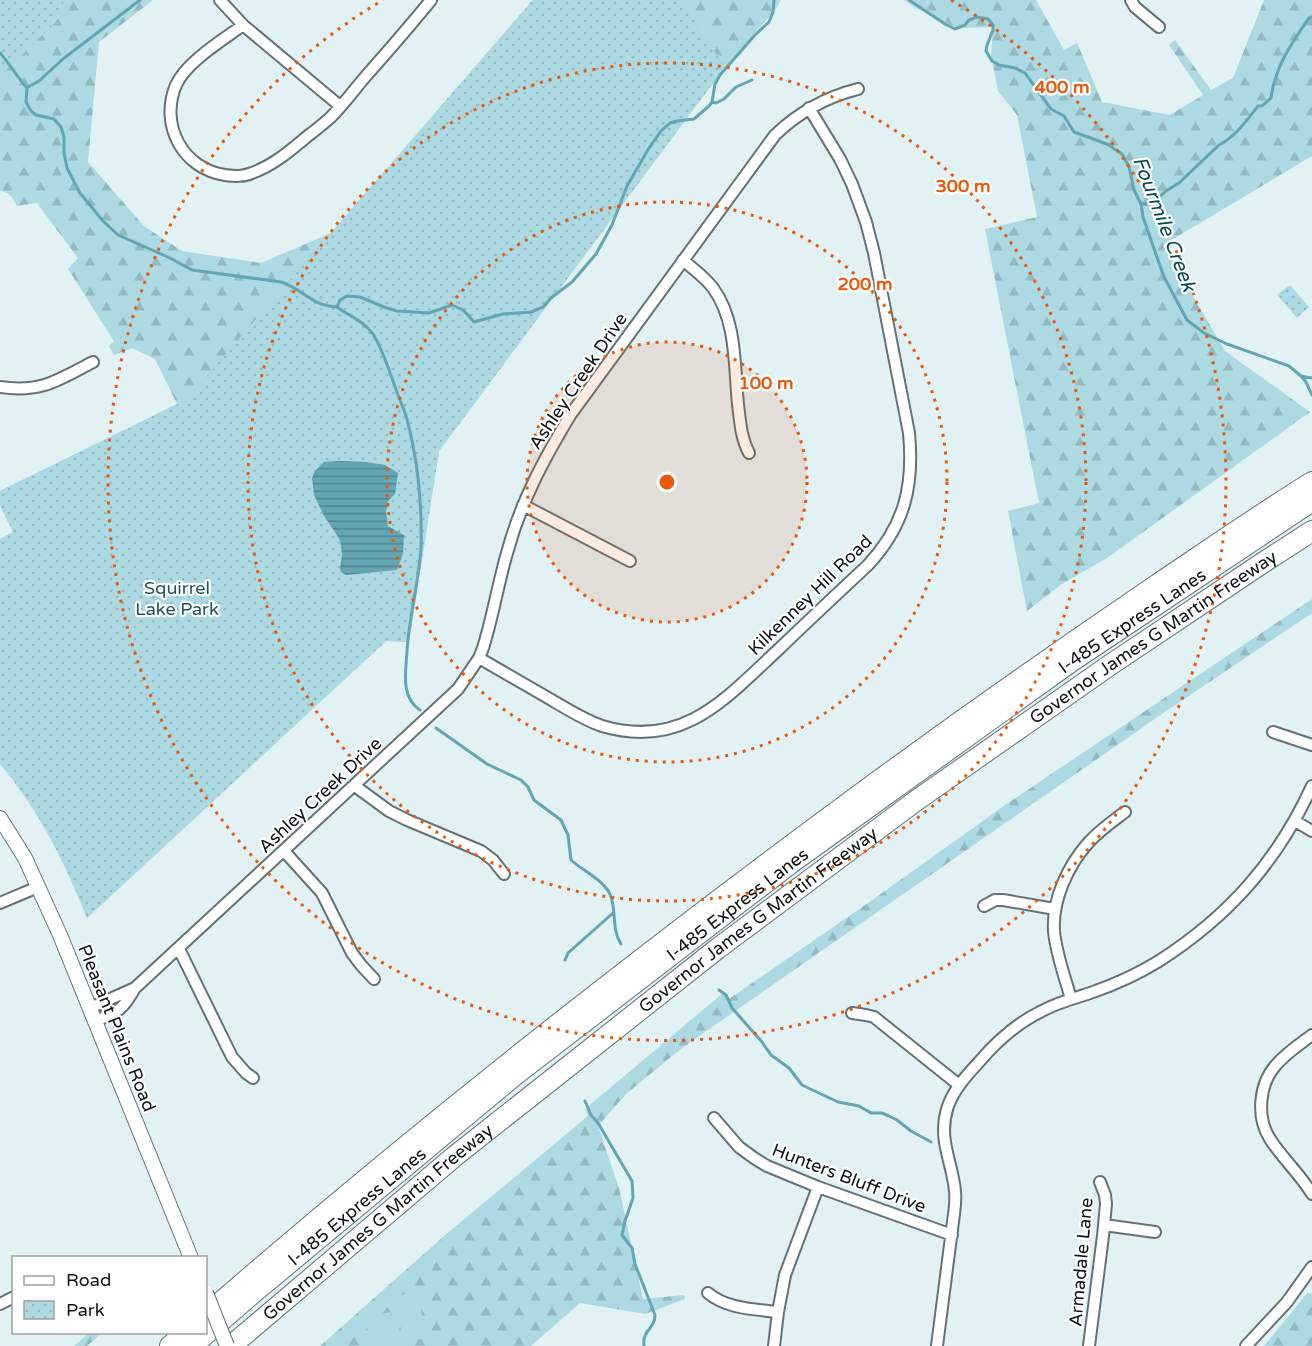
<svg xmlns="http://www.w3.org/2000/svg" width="1312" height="1346" viewBox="0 0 1312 1346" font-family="'Varela Round',sans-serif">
<defs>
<pattern id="forest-firs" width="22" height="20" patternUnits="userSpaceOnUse" patternTransform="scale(1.5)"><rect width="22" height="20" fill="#acd9e2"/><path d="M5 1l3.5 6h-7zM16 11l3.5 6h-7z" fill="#93b9c1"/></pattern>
<pattern id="park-dots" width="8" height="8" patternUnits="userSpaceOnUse" patternTransform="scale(1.5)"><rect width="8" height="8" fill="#acd9e2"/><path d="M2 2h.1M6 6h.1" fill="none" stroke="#93b9c1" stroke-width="1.8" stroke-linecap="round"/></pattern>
<pattern id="water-rules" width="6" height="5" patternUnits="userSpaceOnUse" patternTransform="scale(1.5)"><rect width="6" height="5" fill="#63a5b1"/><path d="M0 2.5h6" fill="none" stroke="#50858f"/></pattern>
</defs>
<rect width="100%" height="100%" fill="#e2f1f4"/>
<!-- forest -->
<path fill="url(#forest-firs)" d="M 0,0 L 153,0 L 99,42 L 88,162 L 144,226 L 182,251 L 261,263 L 331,233 L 533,0 L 781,0 L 775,10 L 725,67 L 439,451 L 409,642 L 386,641 L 87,918 L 71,877 L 0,539 L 13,532 L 0,505 L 0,491 L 177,404 L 155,359 L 132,348 L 114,355 L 109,346 L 114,341 L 68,269 L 78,258 L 37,203 L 17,206 C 13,198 10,192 0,191 Z
M 904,0 L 1036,0 L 1064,50 L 1077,43 L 1102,102 L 1170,115 L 1203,95 L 1169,45 L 1175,40 L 1211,90 L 1233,78 L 1264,0 L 1312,0 L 1312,156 L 1163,245 L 1225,351 L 1310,412 L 1107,558 L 1062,584 L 1027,611 L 1008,511 L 1039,503 L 985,229 L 1037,217 L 1017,115 L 998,91 L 991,56 L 993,27 L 957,28 L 914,7 Z
M 1312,599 L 1312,613 L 1159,716 L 682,1048 L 626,1094 L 598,1126 L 619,1188 L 643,1299 L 684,1295 L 685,1299 L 645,1314 L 580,1303 L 531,1346 L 320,1346 L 444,1236 L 588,1116 L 585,1109 L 723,993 L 729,999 L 861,908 L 1008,803 Z
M 1308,1292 L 1312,1294 L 1312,1346 L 1264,1346 Z
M 89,1333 L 102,1333 L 87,1346 L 74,1346 Z"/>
<!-- park -->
<path fill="url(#park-dots)" d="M 0,0 L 64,0 L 57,21 L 0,76 Z
M 533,0 L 680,0 L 725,67 L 439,451 L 409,642 L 386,641 L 87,918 C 64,861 40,812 0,764 L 0,539 L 13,532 L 0,505 L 0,491 L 186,400 Z
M 1290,285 L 1309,307 L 1297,318 L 1277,295 Z"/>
<!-- pitch -->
<path fill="#acd9e2" d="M 418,1292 L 426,1338 L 403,1342 L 395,1296 Z
M 390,1312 L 397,1346 L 371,1346 L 365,1318 Z"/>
<!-- water -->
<path fill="url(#water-rules)" d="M 340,461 L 366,462 L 385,465 L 398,473 L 395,494 L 388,501 L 386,512 L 388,526 L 404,535 L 403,554 L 397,570 L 346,575 L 341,572 L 340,569 L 342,555 L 340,540 L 323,514 L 314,495 L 312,478 L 315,471 L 324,462 Z"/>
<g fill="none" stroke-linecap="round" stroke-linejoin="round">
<!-- stream -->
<path stroke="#63a5b1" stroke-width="3" d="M 909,0 L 945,24 L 955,29 L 965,25 L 969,20 L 977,17 L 988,19 L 993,25 L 993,30 L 987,45 L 986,51 L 992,61 L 999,65 L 1015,68 L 1025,73 L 1051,109 L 1064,116 L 1074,132 L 1107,144 L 1122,154 L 1129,167 L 1134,190 L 1141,204 L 1143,217 L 1164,277 L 1187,320 L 1204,333 L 1227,344 L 1289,366 L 1301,376 L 1312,378
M 0,53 C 10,64 17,77 27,88 L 26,102 L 31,111 L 36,115 L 54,119 L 61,127 L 64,137 L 64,153 L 67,168 L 80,193 L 103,221 L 118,235 L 168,257 L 192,270 L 281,282 C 303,289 311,306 337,307
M 28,87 L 39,81 L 63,59 L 140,0
M 712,102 L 716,103 L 724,99 L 736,87 L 752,80
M 1141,204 L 1148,204 L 1156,200 L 1166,191 L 1179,183 L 1219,145 C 1235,137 1247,120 1258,106 L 1262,106 L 1271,98 C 1275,67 1291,44 1309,18 L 1312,17
M 337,307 L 340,300 L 347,296 L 360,297 L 384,307 L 397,311 L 429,313 L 452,305 L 463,310 L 474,322 L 503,314 L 531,312 L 543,307 L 551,298 L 572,282 L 596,254 L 612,225 L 627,186 L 649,148 L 661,131 L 670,123 L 677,121 L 694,119 L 709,106 L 712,102 L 715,84 L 720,75 L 755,35 L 769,22 L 773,12 L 774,0
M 337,307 C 349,316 364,321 373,334 C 382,348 387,365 393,381 C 397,394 403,406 407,419 C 418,460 422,505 421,547 C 419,582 409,616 407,651 C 406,671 400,697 420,710
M 1301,376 L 1306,382 L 1312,395
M 436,728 L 487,764 L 521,780 L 528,787 L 534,800 L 561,820 L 568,835 L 571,860 C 583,871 602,879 610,894 C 617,910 611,929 621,944
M 565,960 L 568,953 L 613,913
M 719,990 L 726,995 L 732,1008 L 762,1042 L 771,1055 L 789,1068 L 802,1085 L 838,1102 L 859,1106 L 871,1113 L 882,1113 L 889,1116 L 897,1120 L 911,1131 L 931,1142
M 585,1101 L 591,1115 L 598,1123 L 632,1181 L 633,1198 L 625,1221 L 622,1235 L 632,1248 L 635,1264 L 655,1315 C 655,1330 642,1329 644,1346"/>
<defs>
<path id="minor" d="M 220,0 L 243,25 L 340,106
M 1131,0 L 1135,7 L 1159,27
M 243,25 C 223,40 186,62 176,85 C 159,125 183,169 225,175 C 234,176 243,177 252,173 C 274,165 291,150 309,135 C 316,130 323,124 330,118 C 343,105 354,90 366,76 C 388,51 410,26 431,0
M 683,260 C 693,269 705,277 713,288 C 737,321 734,365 738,404 C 740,421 741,438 749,453
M 0,387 C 42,393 58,380 93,362
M 523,505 L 630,561
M 479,658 C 503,672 526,685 550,699 C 567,709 584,720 602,726 C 683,750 726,698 779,649 C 808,621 838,593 868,565 C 905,525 914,486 909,433 L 874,253 L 866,222 L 852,184 L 840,159 L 809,108
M 1273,732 L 1312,745
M 355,786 L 389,811 L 407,820 L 481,851 L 493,860 L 504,874
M 1295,821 L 1312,831
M 284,851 L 322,893 L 352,953 L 361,965 L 374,979
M 0,903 L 38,887
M 984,906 L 995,900 L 1003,900 L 1055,909
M 179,949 L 232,1057 L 246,1073 L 253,1078
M 135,988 L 458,689 L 479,658 L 483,648 C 493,616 498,584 507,553 C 521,501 544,459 571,414 L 775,135 C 799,112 826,97 858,89
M 1071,999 C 1065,977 1056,954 1054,931 C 1052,900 1068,865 1089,842 C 1100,830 1113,821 1125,812
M 90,1008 L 135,988 C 122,1011 119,1011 95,1021
M 852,1013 L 866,1015 L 874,1017 L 959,1085
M 1312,1035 C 1300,1044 1286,1053 1276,1065 C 1259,1084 1256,1117 1270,1139 C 1282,1158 1300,1174 1312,1194
M 714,1118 L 739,1147 L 754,1158 L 767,1166 L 818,1187 L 952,1235
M 1104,1225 L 1155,1232
M 708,1293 C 727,1309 754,1309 778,1312
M 0,1304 L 14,1297
M 774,1346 L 778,1312 L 785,1275 L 818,1187
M 937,1346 L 954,1214 C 955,1206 956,1199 955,1191 C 952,1160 937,1139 948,1106 C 954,1089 967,1075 979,1062 C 997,1041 1017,1023 1042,1011 C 1058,1002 1076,998 1093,992 C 1116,984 1138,974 1159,961 C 1229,916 1277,862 1312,786
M 1089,1346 L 1103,1236 L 1106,1204 L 1105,1195 L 1100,1182
M 1246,1346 L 1287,1302 L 1312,1267"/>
<path id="tertiary" d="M 0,818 L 25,858 L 60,935 L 191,1258"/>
<g id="motorway">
<path d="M 206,1315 C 416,1132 635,960 859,795 C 957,723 1055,654 1155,586 C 1207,551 1259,515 1312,482"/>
<path d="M 170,1346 L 186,1332"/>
<path id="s1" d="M 192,1346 L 252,1294 L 515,1075 L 791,863 L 1072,661 L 1312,501"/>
<path id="s2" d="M 231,1346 L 455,1156 L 717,949 L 917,800 L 1110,665 L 1264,562 L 1312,531"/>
</g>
</defs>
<!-- minor casing -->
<use href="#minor" stroke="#657275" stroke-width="14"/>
<!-- tertiary casing -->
<use href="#tertiary" stroke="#657275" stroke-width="16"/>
<!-- motorway casing -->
<use href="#motorway" stroke="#657275" stroke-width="22"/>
<!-- minor -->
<use href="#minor" stroke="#fff" stroke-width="10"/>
<!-- tertiary -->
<use href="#tertiary" stroke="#fff" stroke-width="14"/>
<!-- motorway -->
<use href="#motorway" stroke="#fff" stroke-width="20"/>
<defs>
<path id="tertiary-bridge" d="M 206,1293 L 227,1346"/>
</defs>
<!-- tertiary-bridge casing -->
<use href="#tertiary-bridge" stroke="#657275" stroke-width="16" stroke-linecap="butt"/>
<!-- tertiary-bridge -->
<use href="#tertiary-bridge" stroke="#fff" stroke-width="14"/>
</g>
<!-- distance rings -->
<circle cx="667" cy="482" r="140" fill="#e8590c" fill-opacity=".12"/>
<g fill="none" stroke="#e8590c" stroke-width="3" stroke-dasharray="3 6">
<circle cx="667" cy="482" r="140"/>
<circle cx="667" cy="482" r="280"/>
<circle cx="667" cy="482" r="419"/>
<path d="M951 0A559 559 0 1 1 383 0"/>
</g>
<g text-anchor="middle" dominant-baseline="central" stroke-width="4.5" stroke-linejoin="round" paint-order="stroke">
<!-- street labels -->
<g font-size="18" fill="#0c1112" stroke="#fff">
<text transform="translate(578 381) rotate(-56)">Ashley Creek Drive</text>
<text transform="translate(810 595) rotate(-44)">Kilkenney Hill Road</text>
<text stroke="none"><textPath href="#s1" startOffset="1188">I-485 Express Lanes</textPath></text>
<text stroke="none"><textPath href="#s2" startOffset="1164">Governor James G Martin Freeway</textPath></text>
<text transform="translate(320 795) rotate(-43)">Ashley Creek Drive</text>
<text stroke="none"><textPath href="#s1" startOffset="702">I-485 Express Lanes</textPath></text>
<text stroke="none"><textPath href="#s2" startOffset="678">Governor James G Martin Freeway</textPath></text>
<text transform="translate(117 1028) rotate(68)">Pleasant Plains Road</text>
<text transform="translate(849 1178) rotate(21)">Hunters Bluff Drive</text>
<text stroke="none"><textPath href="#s1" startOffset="216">I-485 Express Lanes</textPath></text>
<text stroke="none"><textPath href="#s2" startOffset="192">Governor James G Martin Freeway</textPath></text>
<text transform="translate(1081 1262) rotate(-85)">Armadale Lane</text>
</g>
<!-- park labels -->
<g font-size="18" fill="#1c555f" stroke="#fff">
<text x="177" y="588">Squirrel<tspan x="177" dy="21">Lake Park</tspan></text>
</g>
<!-- water labels -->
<g font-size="20" font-style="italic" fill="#094751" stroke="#fff">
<text transform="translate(1164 224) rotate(69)">Fourmile Creek</text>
</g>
</g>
<circle cx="667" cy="482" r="9" fill="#e8590c" stroke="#fff" stroke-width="3"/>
<g font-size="18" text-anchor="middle" font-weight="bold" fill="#e8590c" stroke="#fff" stroke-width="4.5" stroke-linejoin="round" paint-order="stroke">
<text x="1062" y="93">400 m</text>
<text x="963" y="192">300 m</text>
<text x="865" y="290">200 m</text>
<text x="766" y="389">100 m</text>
</g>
<!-- legend -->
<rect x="12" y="1256" width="195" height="78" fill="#ffffff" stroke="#9ea0a0" stroke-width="1.5"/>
<rect x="24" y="1276" width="30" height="9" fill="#ffffff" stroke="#9ea0a0" stroke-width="1.5"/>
<text x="66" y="1286" font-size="18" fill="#0c1112">Road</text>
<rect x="24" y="1301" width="30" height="18" fill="url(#park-dots)" stroke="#9ea0a0" stroke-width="1.5"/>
<text x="66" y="1316" font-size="18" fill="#0c1112">Park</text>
</svg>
